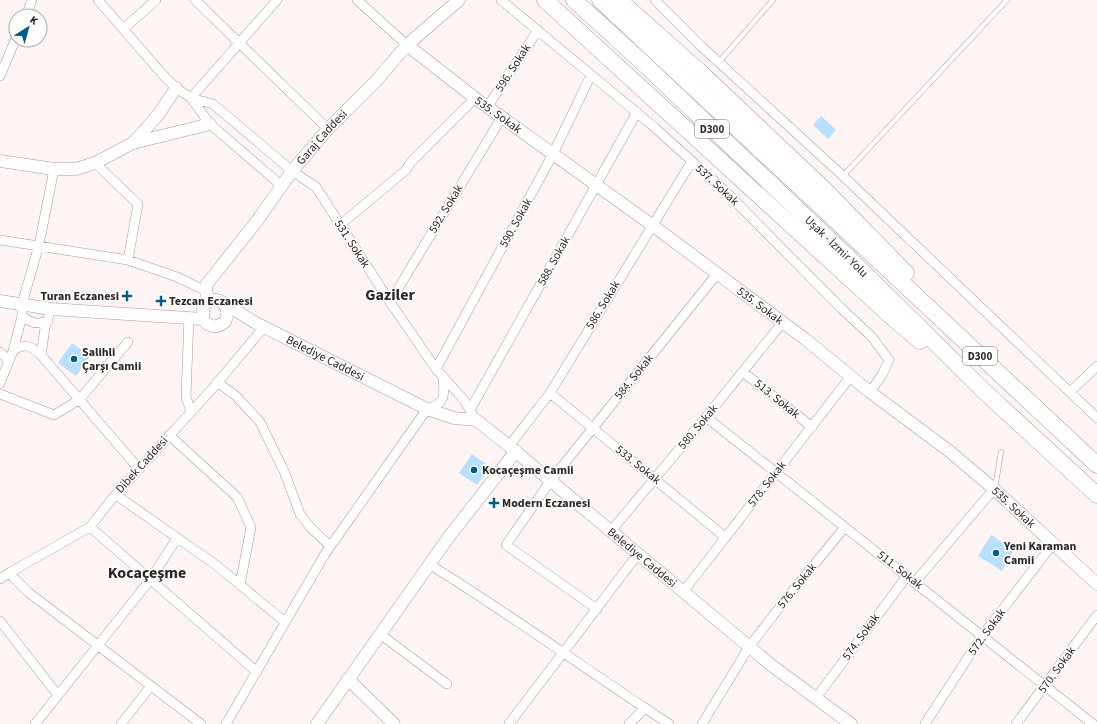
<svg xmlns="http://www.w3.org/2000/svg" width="1097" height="724" viewBox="0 0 1097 724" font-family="'Source Sans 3',sans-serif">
<rect width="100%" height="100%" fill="#fff4f4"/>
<!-- building -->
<path fill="#b8dffd" d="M 821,116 L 836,130 L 828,139 L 813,125 Z
M 72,343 L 90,356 L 76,376 L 58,363 Z
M 472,454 L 490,467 L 477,485 L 459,473 Z
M 991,535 L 1014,550 L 1002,571 L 978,556 Z"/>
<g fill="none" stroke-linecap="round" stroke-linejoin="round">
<defs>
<path id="lane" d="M 719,62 L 773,0
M 843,176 L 1007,0
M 995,488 L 1001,452"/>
<path id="street" d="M 98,0 L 163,75 L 176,88 L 191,98 L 213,104 L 292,171 L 316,187 L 390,302 L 436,369 L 464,400 L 476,420
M 195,0 L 328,129
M 357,0 L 407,45
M 501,0 L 654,127 L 725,191 L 842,309 L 872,337 L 889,360 L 882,375 L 870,392
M 655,0 L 702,47 L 843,176 L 1097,418
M 26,16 L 32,0
M 123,29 L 156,0
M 0,76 L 16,38
M 191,98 L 277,0
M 191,98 L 210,124 L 282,186
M 488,106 L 538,30
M 95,163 L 138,204 L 128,260
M 340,225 L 406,170 L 411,162 L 475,98
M 0,240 L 128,260 L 177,277 L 206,291
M 390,302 L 502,117
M 22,316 C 31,323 37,325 48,321
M 189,317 L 186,397 L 191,412
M 13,351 C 25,342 31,346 41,355 L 139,469
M 0,352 L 9,361
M 41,355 L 45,328 L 51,309
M 436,369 L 553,154 L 591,75
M 743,372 L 812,427
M 217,382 L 236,396 L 260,422 L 284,471 L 300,514 L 310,527 L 330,546
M 0,383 L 13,351 L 22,316 L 22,304 L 39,245 L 54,169
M 1070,392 L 1097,366
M 550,393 L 725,537
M 0,394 L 54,415 L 79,400 L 128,342
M 470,410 L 637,112
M 706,417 L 1093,724
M 169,435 L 237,497 L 251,527 L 240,585
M 509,446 L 550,393 L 692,161
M 116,495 L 216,565 L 285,622
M 90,527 L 257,672
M 611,531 L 706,417 L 783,322
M 429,564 C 503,610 573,660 645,708
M 9,573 L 28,592 L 201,724
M 0,579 L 9,573 L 90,527 L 111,500 L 213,388 L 264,327
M 915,582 L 994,489
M 683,592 L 851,376
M 597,609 L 506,545 L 551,480 L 717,274
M 0,621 L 57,694
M 380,634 L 447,684
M 816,698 L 907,576
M 35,724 L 150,580 L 177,538
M 121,724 L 151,686
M 226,724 L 325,554 L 427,409 C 445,404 445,395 443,378
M 509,724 L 638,554
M 629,724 L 645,708 L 669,724
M 702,724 L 749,647 L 786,599 L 845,527
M 925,724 L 982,636 L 1053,544
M 1016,724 L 1097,615"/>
<g id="secondary">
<path id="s1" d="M 407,45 L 475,98 L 652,225 L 805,339 L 870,392 L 949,451 L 994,489 L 1097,584"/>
<path d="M 133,143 L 158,115 L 176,88"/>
<path d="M 0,161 L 54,169 L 76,169 L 95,163 L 133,143 L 210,124"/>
<path d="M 0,301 L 51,309 L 203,319 C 209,328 216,328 225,322 C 234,304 214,291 203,307 L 203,319"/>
<path id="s2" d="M 209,301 L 206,291 L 207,284 L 257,221 L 292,171 L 328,129 L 376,81 L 407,45 L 459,0"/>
<path id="s3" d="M 225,304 L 256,323 L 427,409 L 454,418 L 476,420 L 509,446 L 771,665 L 851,724"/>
<path d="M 348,679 L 394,724"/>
<path d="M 317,724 L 448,538 L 516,451"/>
</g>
<g id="highway">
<path d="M 545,0 L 895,320 L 920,341"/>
<path id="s4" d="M 574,0 L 642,62 L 849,258 L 986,393 L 1097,495"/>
<path d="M 600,0 L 1097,465"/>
<path d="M 619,0 L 698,70 L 826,191 L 906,273"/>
</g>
</defs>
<!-- lane casing -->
<use href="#lane" stroke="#ae9797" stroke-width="5.5"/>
<!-- street casing -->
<use href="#street" stroke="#ae9797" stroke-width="10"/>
<!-- secondary casing -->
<use href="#secondary" stroke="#ae9797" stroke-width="13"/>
<!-- highway casing -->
<use href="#highway" stroke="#ae9797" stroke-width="17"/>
<!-- lane -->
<use href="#lane" stroke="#fff" stroke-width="4.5"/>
<!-- street -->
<use href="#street" stroke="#fff" stroke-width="9"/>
<!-- secondary -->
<use href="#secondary" stroke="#fff" stroke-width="12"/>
<!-- highway -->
<use href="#highway" stroke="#fff" stroke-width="16"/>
</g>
<!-- markers -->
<g fill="#005c8c" stroke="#fff" stroke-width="1.5">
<path d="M125 290h4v4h4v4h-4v4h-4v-4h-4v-4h4z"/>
<path d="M159 295h4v4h4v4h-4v4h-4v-4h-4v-4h4z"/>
<circle cx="74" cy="359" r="4"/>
<circle cx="474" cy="470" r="4"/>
<path d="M492 497h4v4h4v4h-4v4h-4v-4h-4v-4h4z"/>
<circle cx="996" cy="553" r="4"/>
</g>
<g text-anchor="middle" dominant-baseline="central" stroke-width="3.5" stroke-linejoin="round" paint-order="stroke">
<!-- shield labels -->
<g fill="#fff" stroke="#6d6666" stroke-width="1">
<rect x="695" y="120" width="34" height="18" rx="3"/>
<rect x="963" y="347" width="34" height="18" rx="3"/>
</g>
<g font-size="11" font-weight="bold" fill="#2e2525">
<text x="712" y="129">D300</text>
<text x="980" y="356">D300</text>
</g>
<!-- street labels -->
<g font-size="12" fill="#2e2525" stroke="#fff">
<text transform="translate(513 68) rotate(-57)">596. Sokak</text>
<text stroke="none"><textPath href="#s1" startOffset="115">535. Sokak</textPath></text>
<text stroke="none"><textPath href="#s2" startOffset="204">Garaj Caddesi</textPath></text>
<text transform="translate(717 185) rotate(43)">537. Sokak</text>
<text transform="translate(446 209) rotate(-59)">592. Sokak</text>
<text transform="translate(516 223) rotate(-61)">590. Sokak</text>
<text transform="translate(352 244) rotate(57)">531. Sokak</text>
<text stroke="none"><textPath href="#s4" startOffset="360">Uşak - İzmir Yolu</textPath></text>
<text transform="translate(554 261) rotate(-61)">588. Sokak</text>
<text transform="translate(603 305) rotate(-59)">586. Sokak</text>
<text stroke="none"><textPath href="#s1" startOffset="439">535. Sokak</textPath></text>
<text stroke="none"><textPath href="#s3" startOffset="114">Belediye Caddesi</textPath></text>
<text transform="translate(634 377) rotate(-51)">584. Sokak</text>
<text transform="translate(777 399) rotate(39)">513. Sokak</text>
<text transform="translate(698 427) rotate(-50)">580. Sokak</text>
<text transform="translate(142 465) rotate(-48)">Dibek Caddesi</text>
<text transform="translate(638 465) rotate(39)">533. Sokak</text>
<text transform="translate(767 484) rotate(-52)">578. Sokak</text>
<text stroke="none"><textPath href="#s1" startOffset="763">535. Sokak</textPath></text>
<text stroke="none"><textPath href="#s3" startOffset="494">Belediye Caddesi</textPath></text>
<text transform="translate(900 570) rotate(38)">511. Sokak</text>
<text transform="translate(797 586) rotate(-51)">576. Sokak</text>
<text transform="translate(987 632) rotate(-54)">572. Sokak</text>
<text transform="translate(861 637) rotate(-54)">574. Sokak</text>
<text transform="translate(1057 670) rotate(-54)">570. Sokak</text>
</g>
<!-- poi labels -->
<g font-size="12" font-weight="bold" fill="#2e2525" stroke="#fff" text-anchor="start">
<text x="119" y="296" text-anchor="end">Turan Eczanesi</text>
<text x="169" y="301">Tezcan Eczanesi</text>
<text x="82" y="352">Salihli<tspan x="82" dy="14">Çarşı Camii</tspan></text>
<text x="482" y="470">Kocaçeşme Camii</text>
<text x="502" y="503">Modern Eczanesi</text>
<text x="1004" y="546">Yeni Karaman<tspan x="1004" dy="14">Camii</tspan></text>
</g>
<!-- district labels -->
<g font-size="16" font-weight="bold" fill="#2e2525" stroke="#fff">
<text x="390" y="295">Gaziler</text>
<text x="147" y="573">Kocaçeşme</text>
</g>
</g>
<!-- north arrow -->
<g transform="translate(28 28) rotate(37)"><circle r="19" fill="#ffffff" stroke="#aba8a8"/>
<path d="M0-3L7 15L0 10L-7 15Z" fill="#005c8c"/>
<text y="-6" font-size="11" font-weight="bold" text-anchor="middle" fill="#2e2525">K</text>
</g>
</svg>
